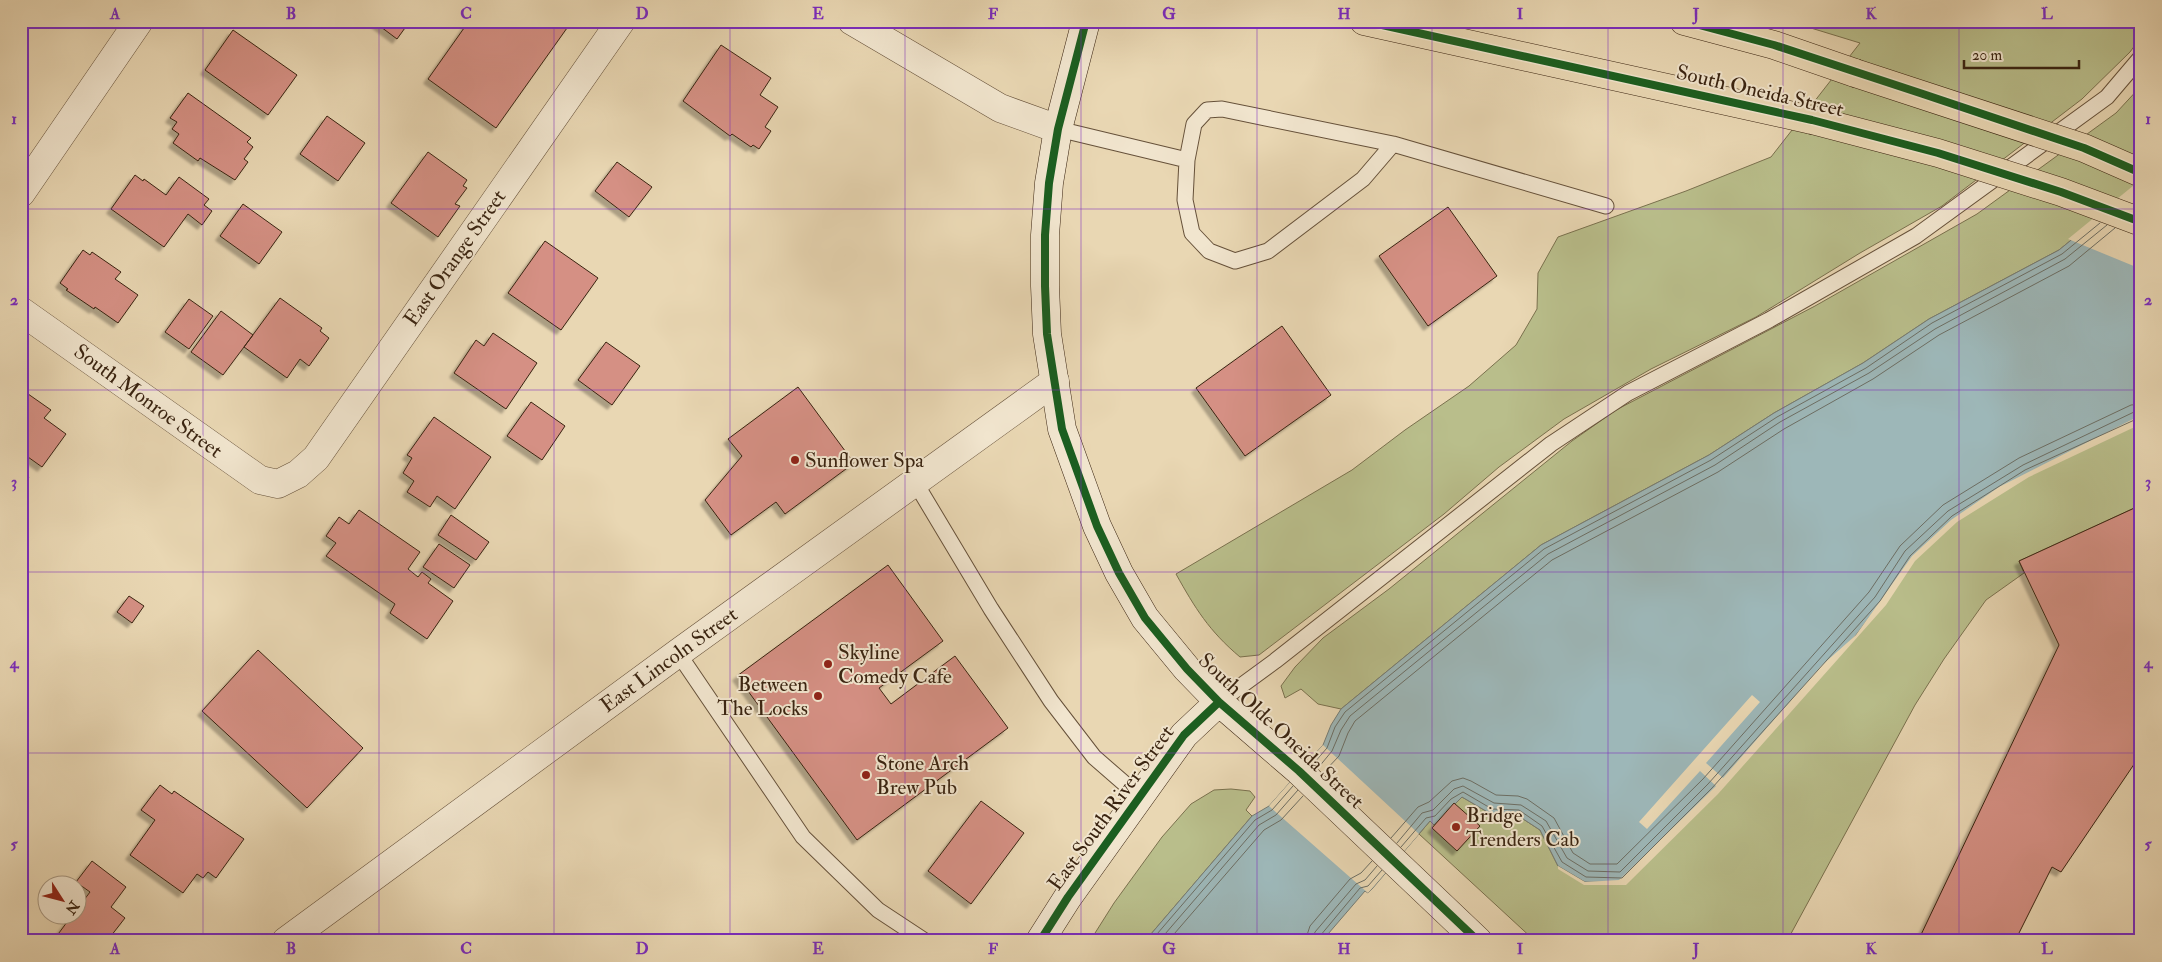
<svg xmlns="http://www.w3.org/2000/svg" width="2162" height="962" viewBox="0 0 2162 962" font-family="'IM FELL Double Pica',serif">
<defs>
<filter id="shadow"><feDropShadow dx="-4.5" dy="4.5" stdDeviation="1" flood-color="#0004"/></filter>
</defs>
<rect width="100%" height="100%" fill="#e9d7b3"/>
<filter id="stains"><feTurbulence type="fractalNoise" baseFrequency=".004" numOctaves="4"/><feColorMatrix values="0 0 0 0 .2 0 0 0 0 .09 0 0 0 0 .02 0 0 0 .5 -.17"/></filter>
<radialGradient id="worn" r=".72"><stop offset=".6" stop-color="#630" stop-opacity="0"/><stop offset="1" stop-color="#630" stop-opacity=".3"/></radialGradient>
<!-- green -->
<path fill="#b9be8b" stroke="#7a714e" d="M 1788,21 L 2141,21 L 2141,37 L 2130,52 L 2082,99 L 1942,206 L 1860,253 L 1756,317 L 1651,369 L 1564,419 L 1499,467 L 1444,514 L 1259,655 L 1240,657 C 1209,631 1195,608 1176,574 L 1352,470 L 1405,430 L 1469,386 L 1516,345 L 1537,309 L 1538,273 L 1558,237 L 1686,191 L 1771,157 L 1860,43 Z
M 2141,86 L 2141,183 L 2059,250 L 1929,319 L 1863,363 L 1774,413 L 1709,455 L 1541,545 L 1341,709 L 1318,704 L 1301,689 L 1285,698 L 1281,686 L 1295,667 L 1323,638 L 1389,589 L 1572,441 L 1616,410 L 1815,306 L 1977,214 L 2116,113 Z
M 2141,421 L 2141,505 L 2019,561 L 2024,573 L 1986,600 L 1944,659 L 1915,705 L 1787,941 L 1535,941 L 1419,834 L 1430,821 L 1434,825 L 1462,797 L 1491,814 L 1517,815 L 1540,830 L 1558,866 L 1913,559 L 1956,520 L 2028,475 Z
M 1231,789 L 1250,791 L 1255,797 L 1246,810 L 1252,816 L 1145,941 L 1090,941 L 1114,903 L 1162,837 L 1191,804 L 1214,790 Z"/>
<!-- water -->
<path fill="#9db7b8" stroke="#757c75" d="M 2141,183 L 2141,421 L 2028,475 L 1956,520 L 1913,559 L 1856,635 L 1716,792 L 1624,883 L 1585,882 L 1558,866 L 1540,830 L 1517,815 L 1491,814 L 1462,797 L 1434,825 L 1430,821 L 1372,889 L 1368,893 L 1365,891 L 1322,941 L 1145,941 L 1252,816 L 1269,806 L 1323,745 L 1331,725 L 1341,709 L 1541,545 L 1709,455 L 1774,413 L 1863,363 L 1929,319 L 2059,250 Z"/>
<!-- pier -->
<path fill="#e9d7b3" d="M 2141,180 L 2141,269 L 2068,239 L 2139,181 Z
M 2141,415 L 2141,424 L 2029,477 L 1957,522 L 1915,561 L 1886,605 L 1718,794 L 1626,885 L 1584,885 L 1558,869 L 1558,866 L 1585,882 L 1619,880 L 1716,786 L 1700,771 L 1647,829 L 1639,822 L 1752,695 L 1760,702 L 1706,763 L 1723,778 L 1821,666 L 1856,635 L 1912,556 L 1951,520 L 1999,487 Z
M 1323,745 L 1419,834 L 1368,893 L 1269,806 Z"/>
<g fill="none" stroke-linecap="round" stroke-linejoin="round">
<!-- shore -->
<path stroke="#6c6e64" stroke-width="1" d="M 1313,764 L 1327,748 L 1335,727 L 1345,712 L 1544,549 L 1711,460 L 1777,417 L 1866,368 L 1932,323 L 2062,254 L 2100,223
M 1318,768 L 1332,751 L 1341,730 L 1350,716 L 1548,554 L 1715,465 L 1780,422 L 1869,373 L 1935,329 L 2065,259 L 2107,225
M 1323,773 L 1339,756 L 1348,733 L 1355,721 L 1552,560 L 1718,472 L 1784,429 L 1873,379 L 1939,335 L 2069,266 L 2115,228
M 1391,838 L 1418,807 L 1429,802 L 1452,781 L 1463,778 L 1471,781 L 1496,795 L 1518,796 L 1527,799 L 1554,818 L 1573,853 L 1590,864 L 1617,864 L 1703,779 L 1869,592 L 1900,546 L 1943,505 L 2019,458 L 2131,405 L 2141,404
M 1397,843 L 1422,813 L 1433,810 L 1454,789 L 1463,786 L 1494,803 L 1521,805 L 1546,821 L 1567,858 L 1588,871 L 1620,872 L 1708,784 L 1875,597 L 1905,551 L 1948,511 L 2023,465 L 2134,412 L 2141,411
M 1401,847 L 1426,818 L 1435,816 L 1451,799 L 1463,792 L 1492,809 L 1519,810 L 1542,826 L 1562,862 L 1586,877 L 1622,878 L 1712,788 L 1880,601 L 1910,556 L 1952,516 L 2025,470 L 2141,417
M 1151,941 L 1255,820 L 1272,810 L 1293,786
M 1159,941 L 1259,825 L 1276,815 L 1298,790
M 1168,941 L 1264,830 L 1281,820 L 1303,796
M 1305,941 L 1310,926 L 1350,879 L 1361,873 L 1372,861
M 1312,941 L 1315,932 L 1356,884 L 1365,880 L 1377,866
M 1319,941 L 1320,936 L 1360,888 L 1368,886 L 1382,870"/>
</g>
<!-- building -->
<path fill="#d59084" stroke="#3a2411" filter="url(#shadow)" d="M 373,21 L 410,21 L 397,39 Z
M 469,21 L 572,21 L 496,128 L 428,79 Z
M 233,30 L 297,75 L 268,115 L 205,70 Z
M 721,45 L 771,78 L 760,95 L 778,107 L 765,127 L 771,131 L 759,149 L 753,145 L 751,147 L 732,134 L 730,136 L 683,101 Z
M 188,93 L 251,138 L 247,142 L 253,147 L 244,159 L 248,162 L 235,180 L 200,158 L 198,161 L 173,143 L 179,134 L 172,129 L 177,122 L 170,118 Z
M 327,116 L 365,143 L 338,181 L 300,154 Z
M 428,152 L 467,180 L 463,186 L 467,188 L 455,204 L 460,206 L 438,237 L 391,203 Z
M 617,162 L 652,187 L 629,217 L 595,191 Z
M 135,175 L 143,181 L 144,179 L 166,195 L 179,177 L 209,199 L 204,205 L 212,211 L 202,225 L 188,214 L 164,247 L 111,209 Z
M 243,204 L 282,232 L 259,264 L 220,236 Z
M 1448,207 L 1497,276 L 1428,326 L 1379,256 Z
M 545,241 L 598,278 L 561,330 L 508,293 Z
M 83,250 L 90,255 L 92,252 L 121,272 L 115,279 L 138,295 L 118,323 L 95,307 L 94,309 L 66,290 L 68,289 L 60,283 Z
M 280,298 L 322,328 L 320,331 L 329,338 L 309,366 L 300,359 L 287,378 L 244,347 Z
M 189,299 L 213,316 L 189,349 L 165,332 Z
M 221,311 L 253,335 L 223,375 L 191,352 Z
M 1282,326 L 1331,395 L 1245,456 L 1196,388 Z
M 493,333 L 537,363 L 506,409 L 454,373 L 476,340 L 484,346 Z
M 606,342 L 640,366 L 612,405 L 578,380 Z
M 798,387 L 854,463 L 785,514 L 776,502 L 731,535 L 705,500 L 742,456 L 728,439 Z
M 21,389 L 51,410 L 44,418 L 66,434 L 42,467 L 21,452 Z
M 531,402 L 565,426 L 542,460 L 507,436 Z
M 434,417 L 491,457 L 455,509 L 437,496 L 430,507 L 407,492 L 414,481 L 403,473 L 412,458 L 407,455 Z
M 21,472 L 29,477 L 21,487 Z
M 2141,505 L 2141,754 L 2061,872 L 2052,867 L 2015,941 L 1918,941 L 2059,645 L 2019,561 Z
M 359,510 L 420,552 L 408,569 L 418,577 L 422,572 L 431,579 L 428,583 L 453,601 L 427,639 L 390,613 L 395,604 L 326,556 L 336,543 L 326,536 L 339,517 L 349,524 Z
M 451,515 L 489,542 L 476,560 L 438,535 Z
M 439,544 L 470,565 L 454,588 L 423,567 Z
M 888,565 L 943,641 L 879,688 L 891,704 L 955,656 L 1008,728 L 857,840 L 737,676 Z
M 129,596 L 144,606 L 132,623 L 117,612 Z
M 258,650 L 363,748 L 307,808 L 202,711 Z
M 160,785 L 172,794 L 174,791 L 244,839 L 216,878 L 208,872 L 203,878 L 197,874 L 183,893 L 130,855 L 155,820 L 141,810 Z
M 981,801 L 1024,833 L 971,904 L 928,871 Z
M 1454,803 L 1480,826 L 1457,851 L 1432,828 Z
M 92,861 L 126,887 L 111,907 L 125,918 L 107,941 L 53,941 L 73,914 L 78,914 L 78,908 L 90,892 L 76,882 Z"/>
<g fill="none" stroke-linecap="round" stroke-linejoin="round">
<defs>
<path id="lane" d="M 1058,129 L 1187,160 L 1194,124 L 1207,110 L 1222,109 L 1393,144 L 1606,206
M 1187,160 L 1185,200 L 1192,233 L 1209,251 L 1235,261 L 1268,251 L 1363,179 L 1393,144
M 915,482 L 991,609 L 1051,701 L 1094,757 L 1140,797
M 678,653 L 803,837 L 878,910 L 925,941
M 1219,702 L 1275,661 L 1551,444 L 1628,393 L 1769,320 L 1916,236 L 2107,97 L 2141,57"/>
<path id="street" d="M 852,21 L 1000,108 L 1058,129
M 21,193 L 139,21
M 21,311 L 260,480 L 278,484 L 298,474 L 316,458 L 621,21
M 286,941 L 678,653 L 1055,381"/>
<path id="secondary" d="M 1086,21 L 1058,129 L 1049,183 L 1045,235 L 1045,286 L 1047,334 L 1062,429 L 1097,526 L 1119,573 L 1145,618 L 1187,669 L 1219,702 L 1299,771 L 1478,941
M 1040,941 L 1068,897 L 1184,735 L 1219,702"/>
<path id="primary" d="M 1364,21 L 1812,120
M 1684,21 L 1774,45 L 1855,73"/>
</defs>
<!-- lane casing -->
<use href="#lane" stroke="#66513a" stroke-width="17"/>
<!-- street casing -->
<use href="#street" stroke="#66513a" stroke-width="29"/>
<!-- secondary casing -->
<use href="#secondary" stroke="#3a2411" stroke-width="29"/>
<!-- primary casing -->
<use href="#primary" stroke="#3a2411" stroke-width="29"/>
<!-- lane -->
<use href="#lane" stroke="#f1e5ce" stroke-width="15"/>
<!-- street -->
<use href="#street" stroke="#f1e5ce" stroke-width="28"/>
<!-- secondary -->
<use href="#secondary" stroke="#f1e5ce" stroke-width="28"/>
<!-- primary -->
<use href="#primary" stroke="#e9d7b3" stroke-width="28"/>
<defs>
<path id="primary-bridge" d="M 1855,73 L 2084,148 L 2141,173
M 1812,120 L 1938,153 L 2061,192 L 2141,222"/>
</defs>
<!-- primary-bridge casing -->
<use href="#primary-bridge" stroke="#3a2411" stroke-width="29" stroke-linecap="butt"/>
<!-- primary-bridge -->
<use href="#primary-bridge" stroke="#e9d7b3" stroke-width="28"/>
<defs>
<path id="cycleway" d="M 1086,21 L 1058,129 L 1049,183 L 1045,235 L 1045,286 L 1047,334 L 1062,429 L 1097,526 L 1119,573 L 1145,618 L 1187,669 L 1219,702 L 1299,771 L 1478,941
M 1364,21 L 1812,120 L 1938,153 L 2061,192 L 2141,222
M 1684,21 L 1774,45 L 1923,94 L 2084,148 L 2141,173
M 1040,941 L 1068,897 L 1184,735 L 1219,702"/>
</defs>
<!-- cycleway casing -->
<use href="#cycleway" stroke="#f1e5ce" stroke-width="11"/>
<!-- cycleway -->
<use href="#cycleway" stroke="#1b5e20" stroke-width="8"/>
</g>
<!-- grid -->
<path fill="none" stroke="#7b2cbf" stroke-width="1" stroke-opacity="0.55" d="M 203,21 L 203,941M 379,21 L 379,941M 554,21 L 554,941M 730,21 L 730,941M 905,21 L 905,941M 1081,21 L 1081,941M 1257,21 L 1257,941M 1432,21 L 1432,941M 1608,21 L 1608,941M 1783,21 L 1783,941M 1959,21 L 1959,941M 21,209 L 2141,209M 21,390 L 2141,390M 21,572 L 2141,572M 21,753 L 2141,753"/>
<!-- markers -->
<g fill="#8f2418" stroke="#f1e5ce" stroke-width="2">
<circle cx="795" cy="460" r="5"/>
<circle cx="828" cy="664" r="5"/>
<circle cx="818" cy="696" r="5"/>
<circle cx="866" cy="775" r="5"/>
<circle cx="1456" cy="827" r="5"/>
</g>
<g text-anchor="middle" dominant-baseline="central" stroke-width="4" stroke-linejoin="round" paint-order="stroke">
<!-- street labels -->
<g font-size="21" fill="#3a2411" stroke="#f1e5ce">
<text transform="translate(1760 91) rotate(13)">South Oneida Street</text>
<text transform="translate(455 258) rotate(-55)">East Orange Street</text>
<text transform="translate(148 401) rotate(36)">South Monroe Street</text>
<text transform="translate(669 660) rotate(-36)">East Lincoln Street</text>
<text transform="translate(1281 731) rotate(43)">South Olde Oneida Street</text>
<text transform="translate(1111 808) rotate(-54)">East South River Street</text>
</g>
<!-- poi labels -->
<g font-size="21" fill="#3a2411" stroke="#f1e5ce" text-anchor="start">
<text x="805" y="460">Sunflower Spa</text>
<text x="838" y="652">Skyline<tspan x="838" dy="24">Comedy Cafe</tspan></text>
<text x="808" y="684" text-anchor="end">Between<tspan x="808" dy="24">The Locks</tspan></text>
<text x="876" y="763">Stone Arch<tspan x="876" dy="24">Brew Pub</tspan></text>
<text x="1466" y="815">Bridge<tspan x="1466" dy="24">Trenders Cab</tspan></text>
</g>
</g>
<!-- margin -->
<rect width="2162" height="962" fill="none" stroke="#e9d7b3" stroke-width="55"/>
<!-- north arrow -->
<g transform="translate(62 900) rotate(126)"><circle r="24" fill="#f1e5ce" stroke="#a89882"/>
<path d="M0-4L9 19L0 12L-9 19Z" fill="#8f2418"/>
<text y="-8" font-size="14" font-weight="bold" text-anchor="middle" fill="#3a2411">N</text>
</g>
<!-- scale -->
<path d="M1964 60v8h115v-8" fill="none" stroke="#3a2411" stroke-width="2.5"/>
<text x="1972" y="60" font-size="15" fill="#3a2411" stroke="#f1e5ce" stroke-width="4" paint-order="stroke">20 m</text>
<rect x="28" y="28" width="2106" height="906" fill="none" stroke="#7b2cbf" stroke-width="2"/>
<g font-size="16" text-anchor="middle" font-weight="bold" fill="#7b2cbf">
<text x="115" y="19">A</text>
<text x="291" y="19">B</text>
<text x="466" y="19">C</text>
<text x="642" y="19">D</text>
<text x="818" y="19">E</text>
<text x="993" y="19">F</text>
<text x="1169" y="19">G</text>
<text x="1344" y="19">H</text>
<text x="1520" y="19">I</text>
<text x="1696" y="19">J</text>
<text x="1871" y="19">K</text>
<text x="2047" y="19">L</text>
<text x="14" y="124">1</text>
<text x="2148" y="124">1</text>
<text x="14" y="305">2</text>
<text x="2148" y="305">2</text>
<text x="14" y="487">3</text>
<text x="2148" y="487">3</text>
<text x="14" y="668">4</text>
<text x="2148" y="668">4</text>
<text x="14" y="849">5</text>
<text x="2148" y="849">5</text>
<text x="115" y="954">A</text>
<text x="291" y="954">B</text>
<text x="466" y="954">C</text>
<text x="642" y="954">D</text>
<text x="818" y="954">E</text>
<text x="993" y="954">F</text>
<text x="1169" y="954">G</text>
<text x="1344" y="954">H</text>
<text x="1520" y="954">I</text>
<text x="1696" y="954">J</text>
<text x="1871" y="954">K</text>
<text x="2047" y="954">L</text>
</g>
<rect width="100%" height="100%" filter="url(#stains)"/>
<rect width="100%" height="100%" fill="url(#worn)"/>
</svg>
